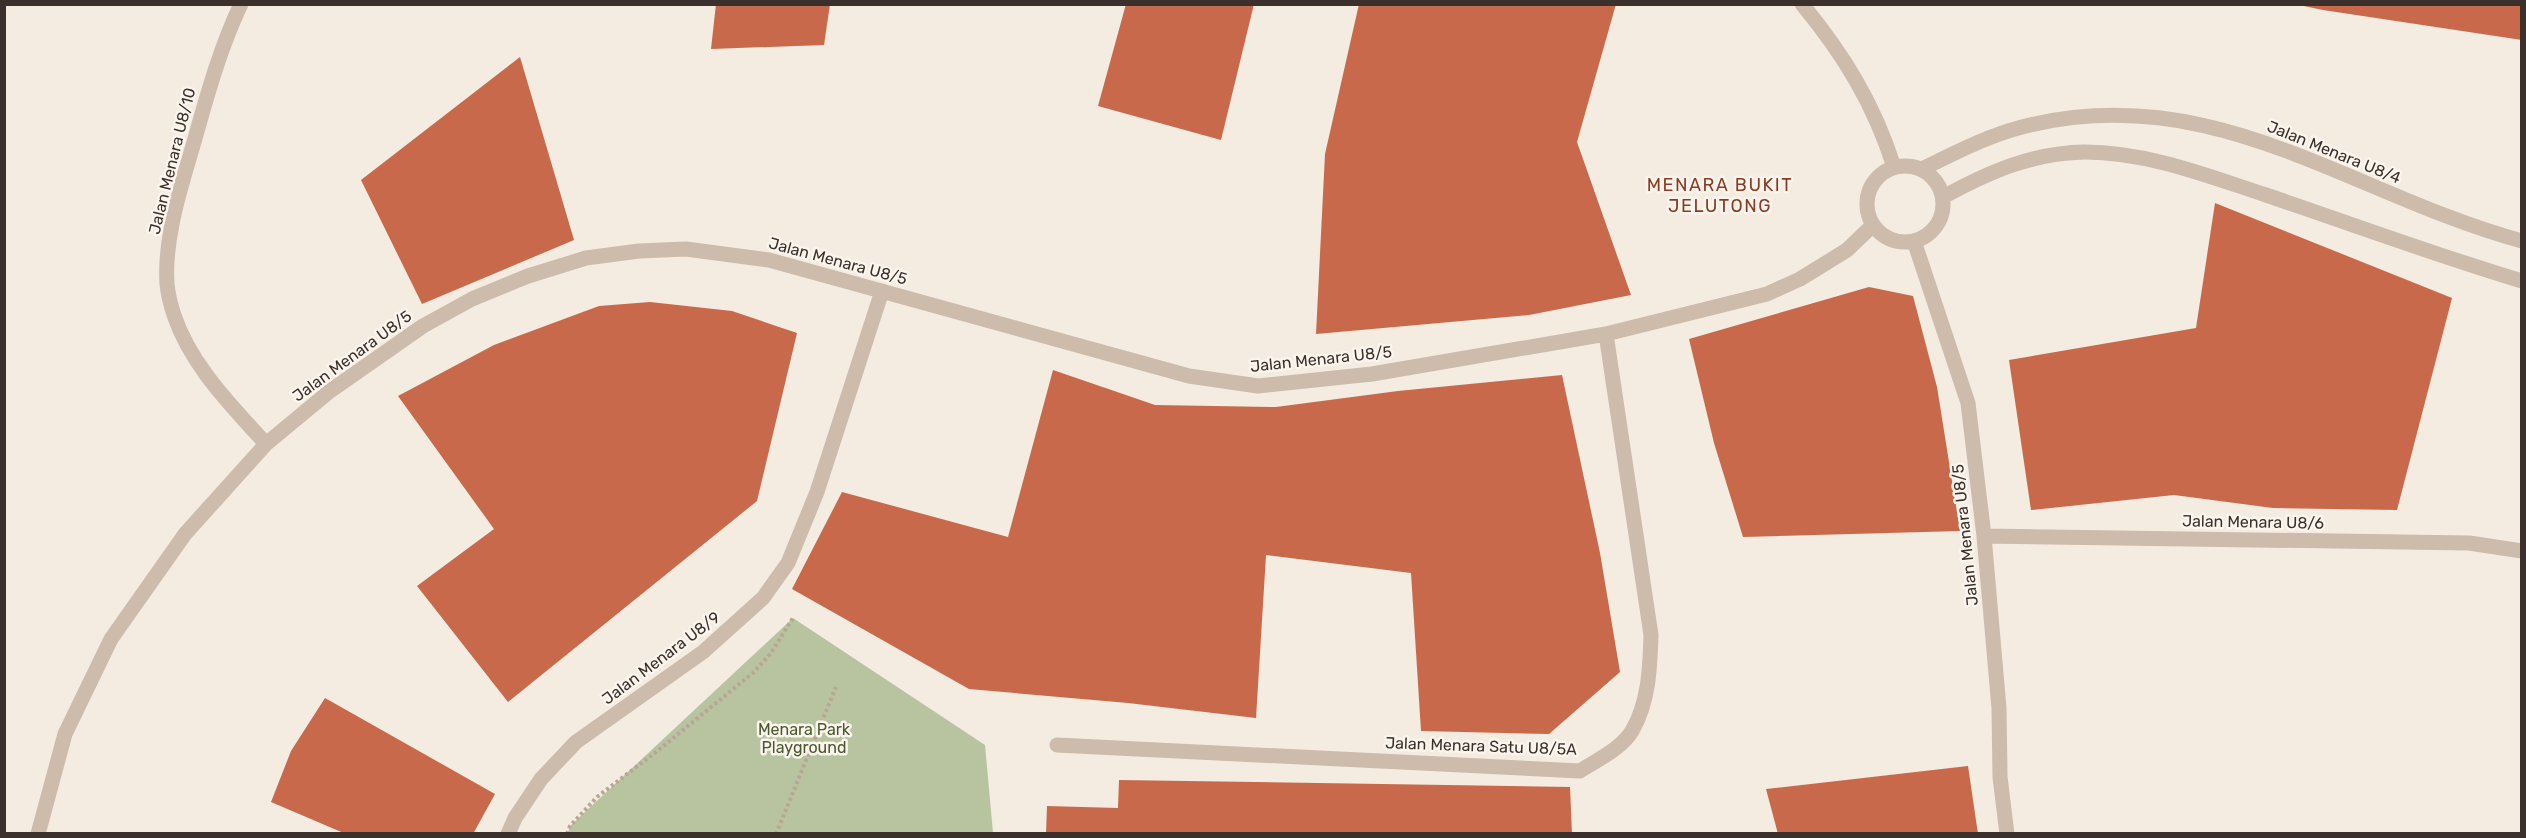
<svg xmlns="http://www.w3.org/2000/svg" width="2526" height="838" viewBox="0 0 2526 838" font-family="Rubik,sans-serif">
<rect width="100%" height="100%" fill="#f4ebe1"/>
<!-- green -->
<path fill="#b8c4a0" d="M 793,618 L 985,745 L 993,833 L 568,833 L 570,826 Z"/>
<!-- building -->
<path fill="#c8694b" d="M 716,4 L 830,4 L 824,45 L 711,49 Z
M 1126,4 L 1254,4 L 1221,140 L 1098,106 Z
M 1359,4 L 1616,4 L 1577,142 L 1631,295 L 1529,315 L 1316,334 L 1325,154 Z
M 2294,4 L 2522,4 L 2522,40 L 2323,10 Z
M 520,57 L 574,240 L 422,304 L 361,180 Z
M 2215,203 L 2452,298 L 2397,510 L 2273,508 L 2174,495 L 2031,510 L 2009,360 L 2196,328 Z
M 1869,287 L 1913,296 L 1937,387 L 1960,531 L 1743,537 L 1714,443 L 1689,339 Z
M 650,302 L 732,311 L 797,333 L 757,501 L 508,702 L 417,586 L 494,529 L 398,396 L 494,345 L 599,306 Z
M 1053,370 L 1155,405 L 1276,407 L 1398,391 L 1562,375 L 1600,553 L 1620,672 L 1549,734 L 1421,731 L 1411,573 L 1266,555 L 1256,718 L 1128,703 L 969,689 L 792,589 L 842,492 L 1008,537 Z
M 325,698 L 495,794 L 473,834 L 346,834 L 271,802 L 291,751 Z
M 1968,766 L 1978,834 L 1778,834 L 1766,789 Z
M 1119,780 L 1570,787 L 1572,834 L 1046,834 L 1047,806 L 1118,808 Z"/>
<g fill="none" stroke-linecap="round" stroke-linejoin="round">
<!-- path -->
<path stroke="#b9a596" stroke-width="4" stroke-dasharray="3 3" stroke-linecap="butt" d="M 567,834 L 570,826 L 597,797 L 656,752 L 754,672 L 771,653 L 793,618
M 776,834 L 836,687"/>
<!-- street -->
<path stroke="#cdbbac" stroke-width="15" d="M 241,4 C 220,48 207,96 194,142 C 181,187 164,237 167,284 C 168,294 171,306 174,315 C 191,366 232,406 266,444
M 1802,4 C 1844,55 1874,104 1894,167
M1867 204a38 38 0 1 1 76 0a38 38 0 1 1-76 0Z
M 1922,169 C 1955,153 1987,136 2022,127 C 2213,78 2349,194 2522,241
M 1943,197 C 1989,172 2031,153 2085,152 C 2147,152 2208,176 2266,195 C 2352,224 2435,255 2522,281
M 1914,241 L 1968,403 L 1984,536 L 1999,708 L 2000,777 L 2007,834
M 1984,536 L 2469,543 L 2522,551
M 1057,745 L 1580,771 C 1597,760 1621,749 1632,731 C 1649,702 1650,667 1651,635 L 1606,334
M 38,834 L 65,734 L 111,639 L 185,534 L 266,444 L 330,391 L 423,326 L 472,299 L 528,276 L 586,258 L 639,251 L 686,249 L 769,260 L 1189,376 L 1258,386 L 1372,374 L 1606,334 L 1767,294 L 1800,279 L 1847,250 L 1873,225
M 508,834 L 515,818 L 541,779 L 576,742 L 703,652 L 763,598 L 788,563 L 817,492 L 882,291"/>
</g>
<g text-anchor="middle" dominant-baseline="central" stroke-width="5" stroke-linejoin="round" paint-order="stroke">
<!-- street labels -->
<g font-size="16" fill="#3b302b" stroke="#fbf5ee">
<text transform="translate(2334 152) rotate(22)">Jalan Menara U8/4</text>
<text transform="translate(172 161) rotate(-76)">Jalan Menara U8/10</text>
<text transform="translate(838 261) rotate(15)">Jalan Menara U8/5</text>
<text transform="translate(352 356) rotate(-36)">Jalan Menara U8/5</text>
<text transform="translate(1321 359) rotate(-6)">Jalan Menara U8/5</text>
<text transform="translate(2253 522) rotate(1)">Jalan Menara U8/6</text>
<text transform="translate(1965 535) rotate(-96)">Jalan Menara U8/5</text>
<text transform="translate(661 658) rotate(-37)">Jalan Menara U8/9</text>
<text transform="translate(1481 746) rotate(2)">Jalan Menara Satu U8/5A</text>
</g>
<!-- park labels -->
<g font-size="16" fill="#4a5a2e" stroke="#fbf5ee">
<text x="804" y="729">Menara Park<tspan x="804" dy="18">Playground</tspan></text>
</g>
<!-- neighbourhood labels -->
<g font-size="18" letter-spacing="1.5" fill="#8c3b22" stroke="#fbf5ee">
<text x="1720" y="185">MENARA BUKIT<tspan x="1720" dy="21">JELUTONG</tspan></text>
</g>
</g>
<!-- border -->
<rect width="2526" height="838" fill="none" stroke="#3b302b" stroke-width="12"/>
</svg>
